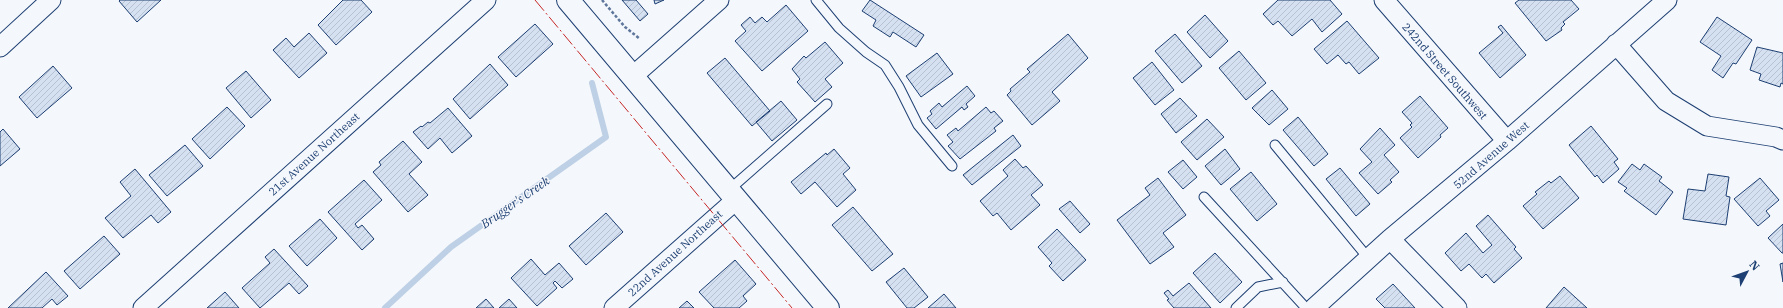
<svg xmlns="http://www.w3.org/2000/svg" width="1783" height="308" viewBox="0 0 1783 308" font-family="'IBM Plex Serif',serif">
<defs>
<pattern id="building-hatch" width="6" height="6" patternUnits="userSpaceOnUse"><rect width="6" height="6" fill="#d5e0f0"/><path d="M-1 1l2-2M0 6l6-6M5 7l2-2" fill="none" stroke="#b6c1d1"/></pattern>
</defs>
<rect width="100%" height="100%" fill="#f4f7fb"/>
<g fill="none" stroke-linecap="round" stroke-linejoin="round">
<!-- stream -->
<path stroke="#bed0e5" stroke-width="6" d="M 385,308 L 451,247 L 606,137 L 592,83"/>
</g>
<!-- building -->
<path fill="url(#building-hatch)" stroke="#1d3f73" d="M 120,0 L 161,0 L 137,22 L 119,1 Z
M 343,0 L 361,0 L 372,12 L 336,45 L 318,25 Z
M 622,0 L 636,0 L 648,14 L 640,21 Z
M 654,0 L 664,0 L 655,4 Z
M 870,0 L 924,35 L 916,47 L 893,32 L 890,37 L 873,26 L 876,20 L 862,11 Z
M 1278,0 L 1330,0 L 1342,14 L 1322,32 L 1312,19 L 1292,36 L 1278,21 L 1273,25 L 1263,14 Z
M 1519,0 L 1571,0 L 1579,9 L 1563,22 L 1565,24 L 1561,28 L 1562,30 L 1546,41 L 1515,3 Z
M 786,5 L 808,31 L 762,71 L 735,41 L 746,31 L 741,25 L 750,17 L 755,23 L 762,17 L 767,22 Z
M 1205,15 L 1228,41 L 1210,58 L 1187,32 Z
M 1717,17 L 1752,40 L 1736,64 L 1733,63 L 1723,78 L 1712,70 L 1721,56 L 1700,42 Z
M 1347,21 L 1379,58 L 1359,74 L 1349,62 L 1346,64 L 1338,55 L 1327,64 L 1314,49 Z
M 535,24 L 553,44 L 516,77 L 498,57 Z
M 1501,25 L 1526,55 L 1500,78 L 1479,53 L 1503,33 L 1498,27 Z
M 309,33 L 327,53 L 299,78 L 273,50 L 286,38 L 294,47 Z
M 1068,34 L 1088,58 L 1052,92 L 1060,101 L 1032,125 L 1007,95 L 1011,91 L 1010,89 L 1030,72 L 1027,69 Z
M 1175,34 L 1202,66 L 1182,83 L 1155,51 Z
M 825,42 L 843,63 L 825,79 L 832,87 L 815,102 L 797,82 L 800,79 L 792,69 L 804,56 L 806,58 Z
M 1757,47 L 1783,53 L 1783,84 L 1781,83 L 1780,87 L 1759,80 L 1761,74 L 1750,70 Z
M 1239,51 L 1266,83 L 1246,100 L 1219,68 Z
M 937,53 L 953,74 L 921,97 L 906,76 Z
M 725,58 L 770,111 L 752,126 L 707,73 Z
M 1152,62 L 1174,90 L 1155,105 L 1133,78 Z
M 490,64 L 508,85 L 470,119 L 453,99 Z
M 53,66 L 72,88 L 37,118 L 19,97 Z
M 246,71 L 271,100 L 251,118 L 226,88 Z
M 967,86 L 975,96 L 966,104 L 968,107 L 964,110 L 962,107 L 936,129 L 927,118 L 932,114 L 930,111 L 939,103 L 942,107 Z
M 1272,90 L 1288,109 L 1269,125 L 1252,108 Z
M 1420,96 L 1448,128 L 1440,135 L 1441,137 L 1418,158 L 1400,138 L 1412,127 L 1410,125 L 1412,123 L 1402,112 Z
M 1180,98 L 1197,116 L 1176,133 L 1161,114 Z
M 781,101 L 797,120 L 772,141 L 756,122 Z
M 227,107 L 245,126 L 210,159 L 192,139 Z
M 986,107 L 991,113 L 994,111 L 1003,121 L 994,128 L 996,131 L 960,159 L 948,146 L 953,142 L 947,135 L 956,128 L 958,131 Z
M 448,108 L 472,136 L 452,153 L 440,138 L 428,149 L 413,132 L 421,126 L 422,127 L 428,122 L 430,123 Z
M 1298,117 L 1328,154 L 1314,166 L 1283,130 Z
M 1207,119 L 1224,137 L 1197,160 L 1181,142 Z
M 1591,126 L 1618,159 L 1614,162 L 1619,169 L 1603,183 L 1597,175 L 1595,177 L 1569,145 Z
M 1380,128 L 1395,145 L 1384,155 L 1399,172 L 1390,180 L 1392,182 L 1378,194 L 1359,173 L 1372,162 L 1360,149 Z
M 3,129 L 20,149 L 0,166 L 0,132 Z
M 1013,135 L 1021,146 L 972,185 L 963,175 Z
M 403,141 L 422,162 L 409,174 L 428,195 L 408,212 L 373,172 L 381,165 L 379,162 Z
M 185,145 L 203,166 L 167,196 L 149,175 Z
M 834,149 L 850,168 L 843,174 L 856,190 L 837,207 L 815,182 L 801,194 L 791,182 L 826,153 L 827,155 Z
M 1225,149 L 1240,169 L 1221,185 L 1205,166 Z
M 1015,159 L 1023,168 L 1026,166 L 1043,185 L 1031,195 L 1040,205 L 1011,230 L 997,213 L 993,216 L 980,201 L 1008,176 L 1003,170 Z
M 1183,160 L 1197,177 L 1183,189 L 1168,172 Z
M 1632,164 L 1640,170 L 1644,164 L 1662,177 L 1659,181 L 1673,192 L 1656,215 L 1624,191 L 1627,188 L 1618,182 Z
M 1340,168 L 1370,204 L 1356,216 L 1326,179 Z
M 135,169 L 171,212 L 158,223 L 151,215 L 123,238 L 105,218 L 131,196 L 120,182 Z
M 1251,172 L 1277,204 L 1257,221 L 1230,189 Z
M 1708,174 L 1729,177 L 1726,196 L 1730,197 L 1726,225 L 1683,219 L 1688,189 L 1705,191 Z
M 1560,176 L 1579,198 L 1543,229 L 1523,206 L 1537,194 L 1535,192 L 1549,181 L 1551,183 Z
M 1158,178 L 1186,215 L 1163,233 L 1174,247 L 1150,264 L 1117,220 L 1150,195 L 1145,188 Z
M 1760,178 L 1779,200 L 1766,211 L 1770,216 L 1758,226 L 1734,199 Z
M 364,180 L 382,200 L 355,224 L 358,228 L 362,225 L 374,239 L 362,250 L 328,212 Z
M 1070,201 L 1090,224 L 1080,233 L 1059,209 Z
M 853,207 L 893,254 L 872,271 L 832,225 Z
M 606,213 L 623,232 L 586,265 L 569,246 Z
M 1488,215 L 1516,247 L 1514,249 L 1522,258 L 1494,283 L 1486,274 L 1482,278 L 1469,264 L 1461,271 L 1445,253 L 1466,233 L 1483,253 L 1492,245 L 1476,226 Z
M 320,219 L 337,238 L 307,266 L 289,246 Z
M 1783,224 L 1783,253 L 1782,253 L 1768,238 Z
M 1057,229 L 1086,260 L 1063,281 L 1049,266 L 1052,263 L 1038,247 Z
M 104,236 L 120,254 L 80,289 L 64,271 Z
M 274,249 L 308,286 L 299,294 L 289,283 L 260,308 L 242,288 L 270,263 L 265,257 Z
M 1215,253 L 1242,282 L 1220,303 L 1193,273 Z
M 531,259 L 545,275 L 559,263 L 573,279 L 562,288 L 555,281 L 553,283 L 557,288 L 537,306 L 511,278 Z
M 735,260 L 756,284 L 743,296 L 747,301 L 739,308 L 714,308 L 699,292 Z
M 1783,263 L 1783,282 L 1780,264 Z
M 904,268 L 928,297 L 914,308 L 907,308 L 886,282 Z
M 46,272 L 68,296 L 57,305 L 52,299 L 42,308 L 8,308 Z
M 1189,283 L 1211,308 L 1174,308 L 1167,300 L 1169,299 L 1164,293 L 1168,290 L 1173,296 Z
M 1393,284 L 1415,308 L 1385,308 L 1376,299 Z
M 1564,287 L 1587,308 L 1546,308 Z
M 225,292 L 239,308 L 207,308 Z
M 944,294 L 956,308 L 928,308 Z
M 486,299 L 494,308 L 476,308 Z
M 509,299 L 517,308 L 499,308 Z
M 687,301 L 694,308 L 679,308 Z"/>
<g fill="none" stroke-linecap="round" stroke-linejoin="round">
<defs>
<path id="service" d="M 816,0 L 839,28 L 866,52 L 885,65 L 899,87 L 918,125 L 952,166
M 1275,145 L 1369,259
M 729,190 L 827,104
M 1204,197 L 1306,308
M 1236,308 L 1258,287 L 1283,282"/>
<path id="minor" d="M 1384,0 L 1507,141
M 1616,44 L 1666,101 L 1707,126 L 1776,137 L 1783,140
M 0,47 L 51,0
M 633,76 L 719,0
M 1390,239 L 1457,308
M 143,308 L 486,0
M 614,308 L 737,199
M 1314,308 L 1390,239 L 1507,141 L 1667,0"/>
<path id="secondary" d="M 568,0 L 828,308"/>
</defs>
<!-- service casing -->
<use href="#service" stroke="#1d3f73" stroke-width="11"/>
<!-- minor casing -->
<use href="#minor" stroke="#1d3f73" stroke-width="21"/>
<!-- secondary casing -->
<use href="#secondary" stroke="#1d3f73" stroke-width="24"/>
<!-- path -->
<path stroke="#5e769c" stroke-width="2.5" stroke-dasharray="3 2" stroke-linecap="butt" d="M 602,0 L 625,27 L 640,39"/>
<!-- service -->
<use href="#service" stroke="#f4f7fb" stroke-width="9"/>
<!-- minor -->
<use href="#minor" stroke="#f4f7fb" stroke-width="19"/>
<!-- secondary -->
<use href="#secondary" stroke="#f4f7fb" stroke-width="22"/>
<!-- power -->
<path stroke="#c62828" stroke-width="1" stroke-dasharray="14 3 2 3" stroke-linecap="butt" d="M 535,0 L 792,308"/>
</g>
<g text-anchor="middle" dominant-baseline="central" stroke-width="3" stroke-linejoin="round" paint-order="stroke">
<!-- street labels -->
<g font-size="11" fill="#1d3f73" stroke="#f4f7fb">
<text transform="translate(1445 71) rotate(49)">242nd Street Southwest</text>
<text transform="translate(314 154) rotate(-42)">21st Avenue Northeast</text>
<text transform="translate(1491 155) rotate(-41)">52nd Avenue West</text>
<text transform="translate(675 253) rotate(-42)">22nd Avenue Northeast</text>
</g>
<!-- water labels -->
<g font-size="12" font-style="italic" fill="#1d3f73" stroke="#f4f7fb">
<text transform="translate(515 202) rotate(-35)">Brugger's Creek</text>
</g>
</g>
<!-- north arrow -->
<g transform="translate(1747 272) rotate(49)" stroke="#f4f7fb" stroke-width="3" paint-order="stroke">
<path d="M0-3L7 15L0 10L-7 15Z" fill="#1d3f73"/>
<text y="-6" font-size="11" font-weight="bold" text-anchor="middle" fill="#1d3f73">N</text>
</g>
</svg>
